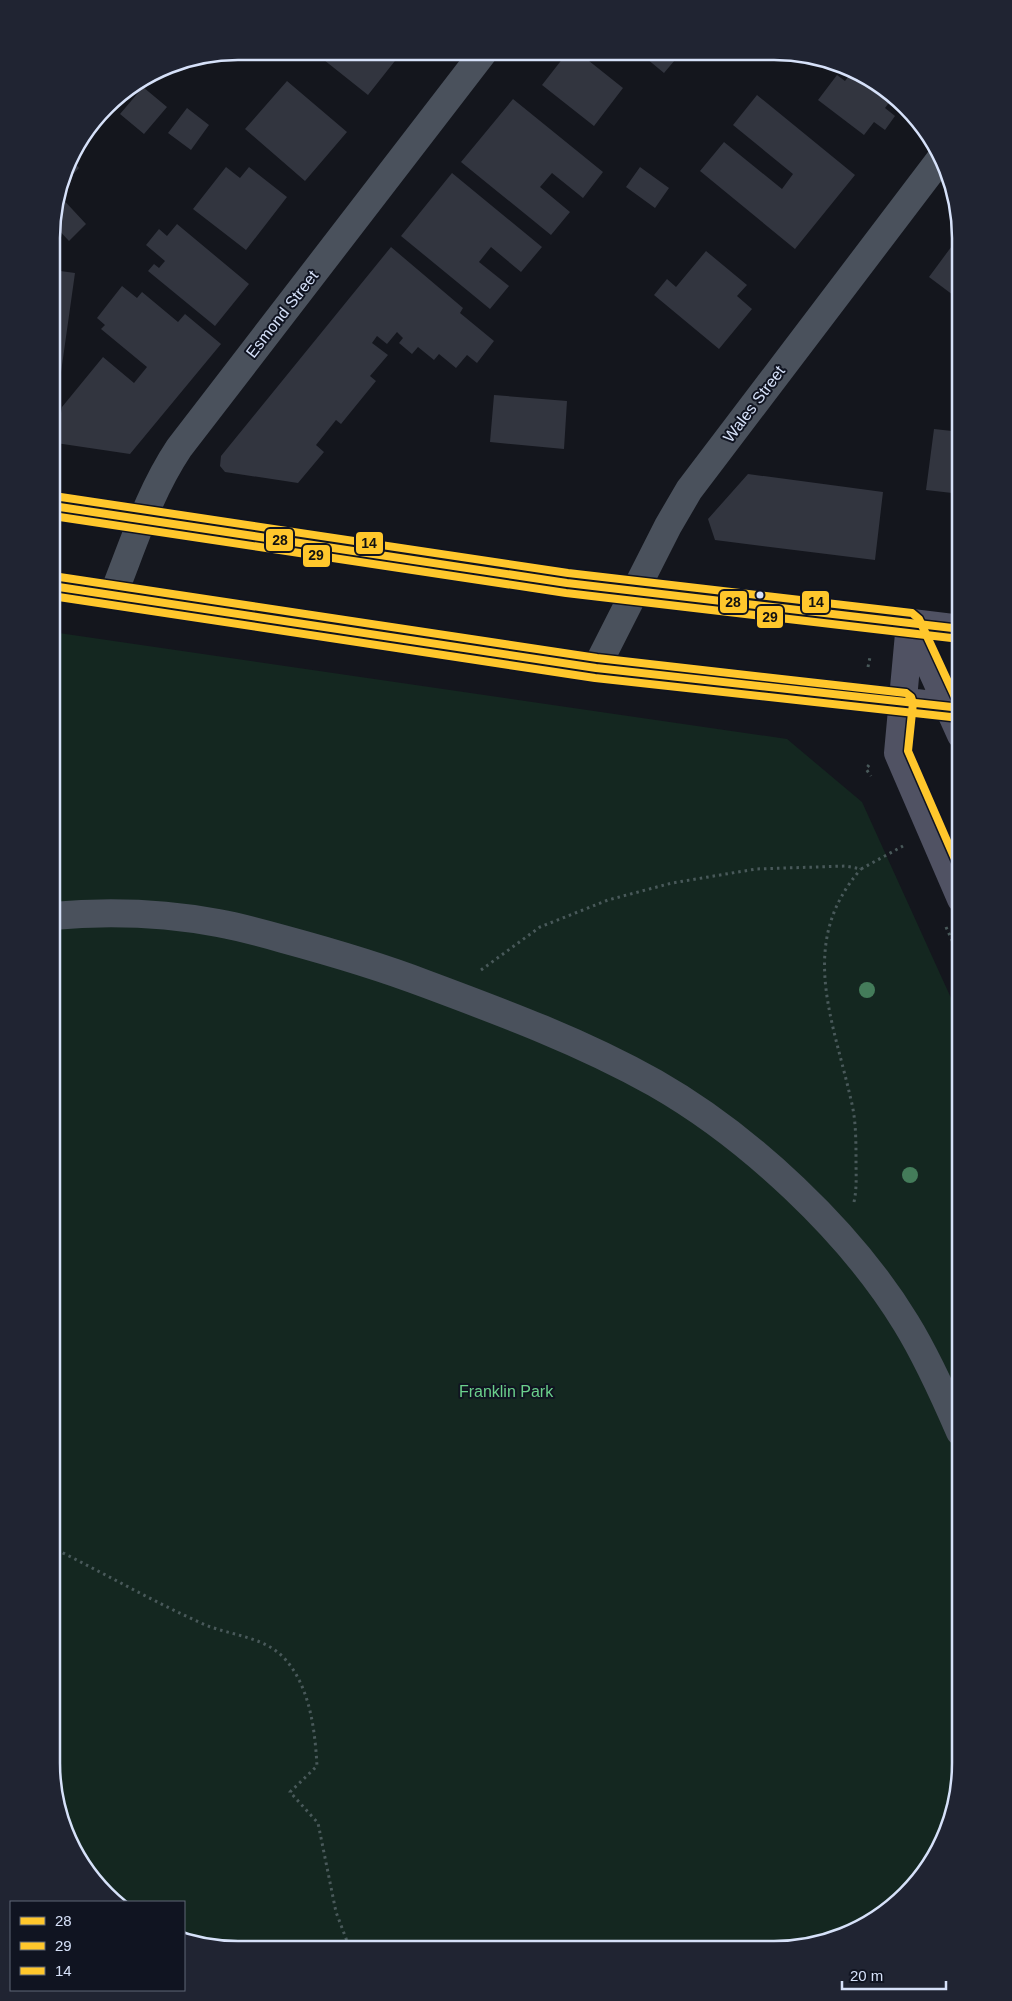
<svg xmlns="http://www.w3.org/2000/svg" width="1012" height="2001" viewBox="0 0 1012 2001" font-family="Arial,sans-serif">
<rect width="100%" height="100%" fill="#14161d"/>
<!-- green -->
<path fill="#142720" d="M 52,632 L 787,739 L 862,802 L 961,1020 L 960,1775 L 947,1834 L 922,1877 L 878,1918 L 833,1940 L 774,1950 L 214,1948 L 184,1940 L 184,1902 L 114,1902 L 83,1867 L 61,1822 L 51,1763 Z"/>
<!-- building -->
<path fill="#32353f" d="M 314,52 L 402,52 L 368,95 Z
M 567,53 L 579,53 L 623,88 L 594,126 L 542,85 Z
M 641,54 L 680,54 L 664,73 Z
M 853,70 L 894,96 L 885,108 L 895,116 L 885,130 L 874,122 L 864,135 L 818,100 L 837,75 L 845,81 Z
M 287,81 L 347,132 L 305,181 L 245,129 Z
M 143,87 L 167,107 L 144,134 L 120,114 Z
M 757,95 L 855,175 L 795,249 L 700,171 L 724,142 L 782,189 L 793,174 L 733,125 Z
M 513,99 L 603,172 L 583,198 L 552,173 L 540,187 L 570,212 L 551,235 L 461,162 Z
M 187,108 L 209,125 L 191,150 L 168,133 Z
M 70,158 L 79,168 L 62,186 L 65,173 Z
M 226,167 L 240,178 L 249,167 L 287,197 L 246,250 L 193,209 Z
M 640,167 L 669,188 L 655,208 L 626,187 Z
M 452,173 L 542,247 L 521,272 L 491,247 L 479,262 L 509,286 L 490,309 L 401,236 Z
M 59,195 L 86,224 L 69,241 L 53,224 L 53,214 Z
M 177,224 L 249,284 L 215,326 L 148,271 L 154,264 L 159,268 L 165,261 L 146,245 L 159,229 L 167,236 Z
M 960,235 L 961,238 L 961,301 L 929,277 Z
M 391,247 L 463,308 L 460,313 L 494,341 L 477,363 L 467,355 L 456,368 L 439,354 L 434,360 L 418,347 L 412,354 L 399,343 L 403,338 L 397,332 L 387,344 L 377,336 L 372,343 L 388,355 L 370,376 L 376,381 L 341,424 L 336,420 L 316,445 L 324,452 L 298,483 L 225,472 L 220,466 L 221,456 Z
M 706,251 L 747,285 L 737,296 L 752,309 L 719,349 L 654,295 L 667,279 L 676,287 Z
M 53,270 L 75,273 L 54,422 L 53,422 Z
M 122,286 L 137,298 L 142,292 L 178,322 L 185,314 L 221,344 L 130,454 L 56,443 L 62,407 L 103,357 L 134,383 L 147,367 L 101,329 L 105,325 L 97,318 Z
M 494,395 L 567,401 L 564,449 L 490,442 Z
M 934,429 L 961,432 L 961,494 L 926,490 Z
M 748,474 L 883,492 L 875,560 L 715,540 L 708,519 Z"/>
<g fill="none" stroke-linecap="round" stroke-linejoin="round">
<!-- path -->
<path stroke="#49595a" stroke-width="3" stroke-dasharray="2.5 4" stroke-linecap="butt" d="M 868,667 L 870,657
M 869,765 L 866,769 L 871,776
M 946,927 L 961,960
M 481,970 L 540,927 L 608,900 L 672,883 L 756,869 L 846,866 L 861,869 L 903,846
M 854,1202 C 857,1188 856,1175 856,1161 C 856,1141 856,1119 851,1100 C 833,1019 797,942 861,869
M 51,1547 C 102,1572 150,1600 201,1623 C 229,1636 263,1635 285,1659 C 310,1687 315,1730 317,1766 L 290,1792 L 318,1823 L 336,1912 L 350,1949"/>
<!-- minor -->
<path stroke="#4a515c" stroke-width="28" d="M 113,595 C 133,545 149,493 179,448 L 483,53
M 596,668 L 668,526 L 689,490 L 941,158
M 52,916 C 107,911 164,913 218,923 C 240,927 262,933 283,939 C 331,952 379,966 426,984 C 504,1013 582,1042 655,1083 C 748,1136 850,1231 906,1323 C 927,1357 944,1395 960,1432"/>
<!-- major -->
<path stroke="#505263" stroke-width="28" d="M 53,506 L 567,583 L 740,602 L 961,629
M 52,586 L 596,668 L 961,708
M 910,623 L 898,753 L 961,899
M 911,624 L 961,735"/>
<defs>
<path id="bus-1" d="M 53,506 L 567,583 L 961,629
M 52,586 L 596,668 L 961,708"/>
<path id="bus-2" d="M 53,516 L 566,593 L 960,639
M 52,596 L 595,678 L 960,718"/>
<path id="bus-3" d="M 54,496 L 568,573 L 912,613 L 919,619 L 961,710
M 53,576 L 597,658 L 906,693 L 911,697 L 913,703 L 908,751 L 961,873"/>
</defs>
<!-- bus-1 casing -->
<use href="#bus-1" stroke="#101421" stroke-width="11"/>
<!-- bus-2 casing -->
<use href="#bus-2" stroke="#101421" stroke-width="11"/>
<!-- bus-3 casing -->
<use href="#bus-3" stroke="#101421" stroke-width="11"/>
<!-- bus-1 -->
<use href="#bus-1" stroke="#ffc72c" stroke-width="8"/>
<!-- bus-2 -->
<use href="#bus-2" stroke="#ffc72c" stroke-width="8"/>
<!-- bus-3 -->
<use href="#bus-3" stroke="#ffc72c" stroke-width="8"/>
</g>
<!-- trees -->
<g fill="#447c5a">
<circle cx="867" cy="990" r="8"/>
<circle cx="910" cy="1175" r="8"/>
</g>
<!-- markers -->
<circle fill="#d6e1f9" stroke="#101421" stroke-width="2" cx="760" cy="595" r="4.5"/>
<g text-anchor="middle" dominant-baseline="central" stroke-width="4" stroke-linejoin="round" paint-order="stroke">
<!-- street labels -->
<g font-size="16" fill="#d6e1f9" stroke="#101421">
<text transform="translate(282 314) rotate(-52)">Esmond Street</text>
<text transform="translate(754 404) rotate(-53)">Wales Street</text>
</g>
<!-- park labels -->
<g font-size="16" fill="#6bd08c" stroke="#101421">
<text x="506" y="1391">Franklin Park</text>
</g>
</g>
<!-- crop -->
<path d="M0 0H1012V2001H0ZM238 60H774A178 178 0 0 1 952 238V1763A178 178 0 0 1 774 1941H238A178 178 0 0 1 60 1763V238A178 178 0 0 1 238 60Z" fill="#202432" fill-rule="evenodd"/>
<path fill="none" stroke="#d6e1f9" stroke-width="2.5" d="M238 60H774A178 178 0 0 1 952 238V1763A178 178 0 0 1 774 1941H238A178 178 0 0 1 60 1763V238A178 178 0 0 1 238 60Z"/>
<g stroke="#101421" stroke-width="2">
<rect x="265" y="528" width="29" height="24" rx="5" fill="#ffc72c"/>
<rect x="355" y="531" width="29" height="24" rx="5" fill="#ffc72c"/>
<rect x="302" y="544" width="29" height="24" rx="5" fill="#ffc72c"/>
<rect x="801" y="590" width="29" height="24" rx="5" fill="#ffc72c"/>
<rect x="719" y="590" width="29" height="24" rx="5" fill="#ffc72c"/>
<rect x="756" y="605" width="28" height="24" rx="5" fill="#ffc72c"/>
</g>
<g font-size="14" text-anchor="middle" font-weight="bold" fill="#111">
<text x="280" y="545">28</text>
<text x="369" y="548">14</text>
<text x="316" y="560">29</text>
<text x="816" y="607">14</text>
<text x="733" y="607">28</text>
<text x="770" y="622">29</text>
</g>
<!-- legend -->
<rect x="10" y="1901" width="175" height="90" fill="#101421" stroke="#5f6677"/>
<rect x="20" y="1917" width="25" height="8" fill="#ffc72c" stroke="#5f6677"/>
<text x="55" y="1926" font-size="15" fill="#d6e1f9">28</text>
<rect x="20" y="1942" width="25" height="8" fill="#ffc72c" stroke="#5f6677"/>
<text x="55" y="1951" font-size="15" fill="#d6e1f9">29</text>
<rect x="20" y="1967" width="25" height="8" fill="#ffc72c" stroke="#5f6677"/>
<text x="55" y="1976" font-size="15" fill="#d6e1f9">14</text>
<!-- scale -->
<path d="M842 1981v8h104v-8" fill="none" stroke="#d6e1f9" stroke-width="2.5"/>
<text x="850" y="1981" font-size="15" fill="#d6e1f9" stroke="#101421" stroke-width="4" paint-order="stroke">20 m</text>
</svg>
